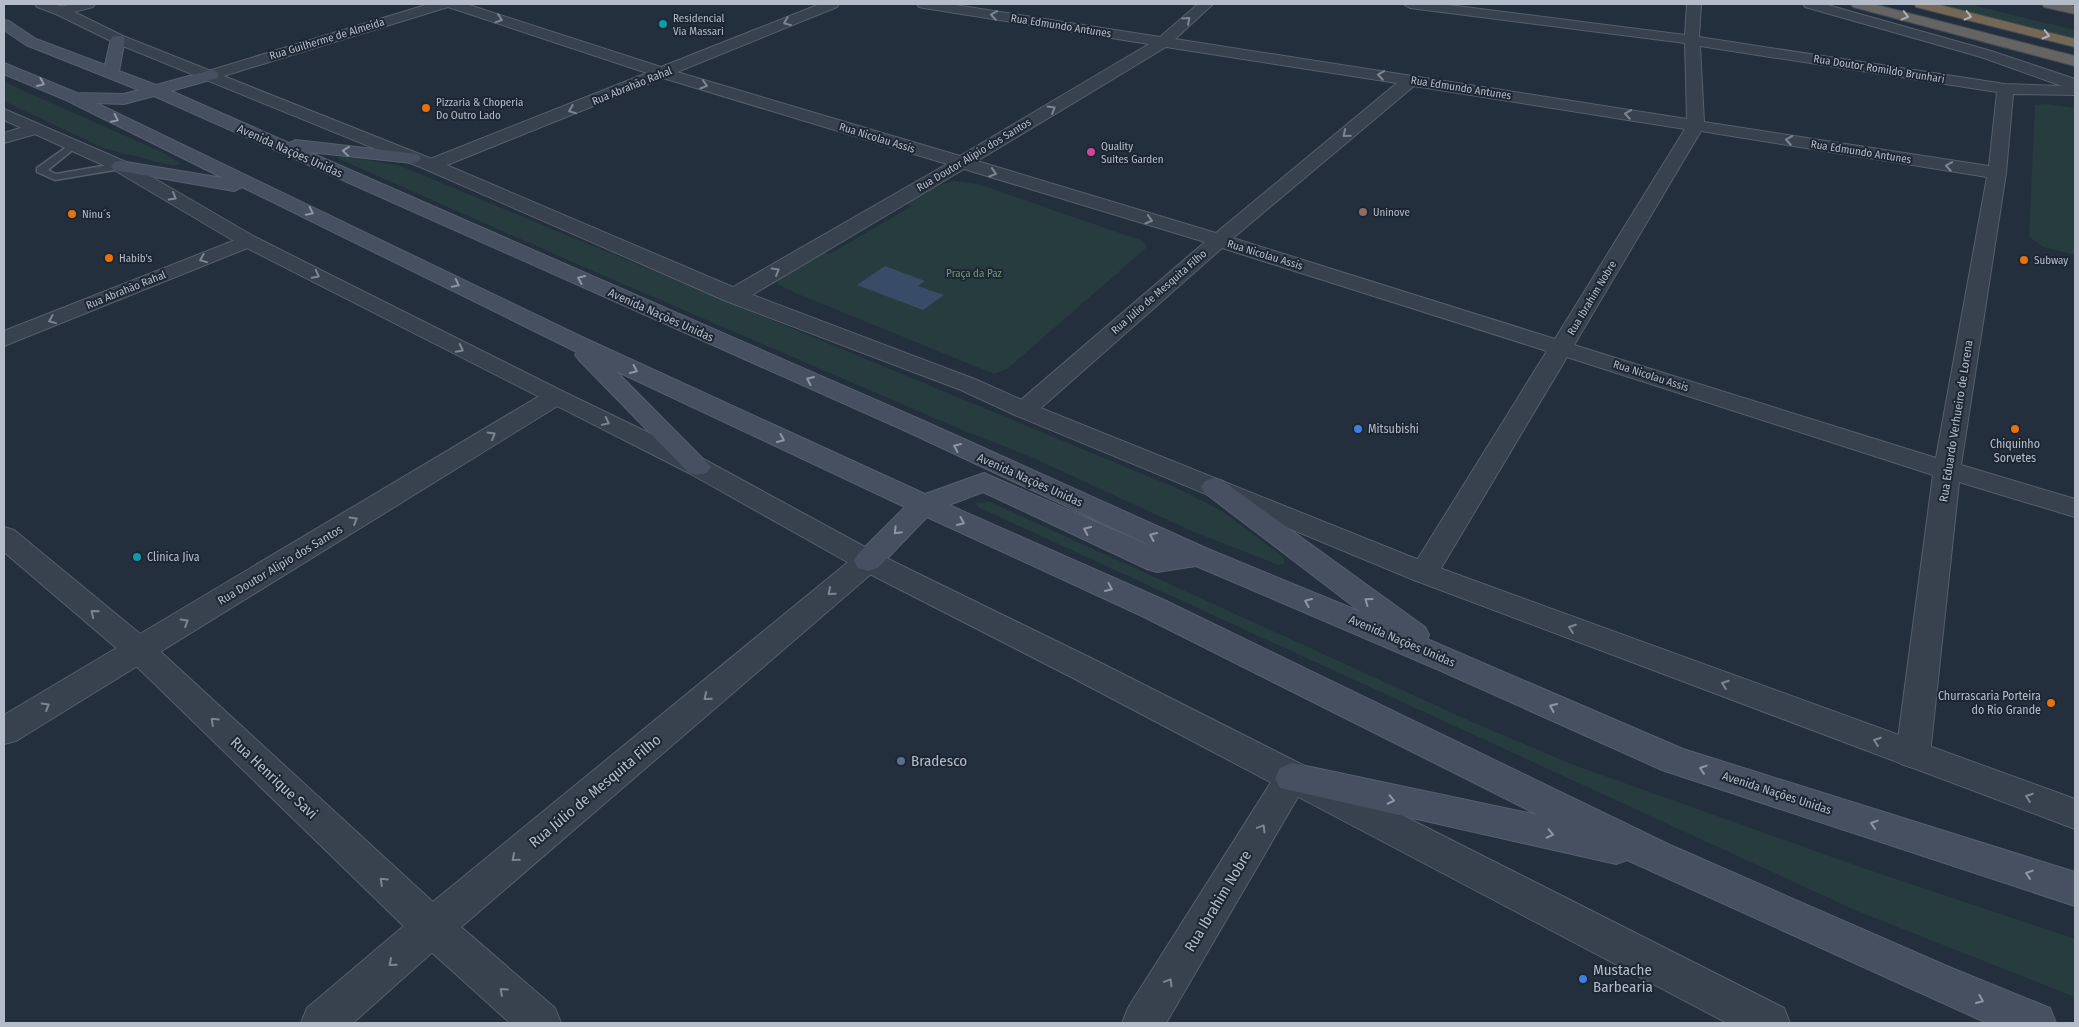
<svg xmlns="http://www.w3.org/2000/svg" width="2079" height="1027" viewBox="0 0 2079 1027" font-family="'Fira Sans Condensed',sans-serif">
<rect width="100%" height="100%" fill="#242f3e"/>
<!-- green -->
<path fill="#263c3f" d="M 1937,4 L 1969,4 L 2075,30 L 2075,39 Z
M 4,82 L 164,153 L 181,164 L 173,166 L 103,148 L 4,101 Z
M 2047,104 L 2075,108 L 2075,255 L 2044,247 L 2029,237 L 2035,105 Z
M 340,156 L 398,165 L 1181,490 L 1222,511 L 1283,557 L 1285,563 L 1279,565 L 1194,532 L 1031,457 L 960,429 L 595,272 L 337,158 Z
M 954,181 L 978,184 L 1140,240 L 1146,245 L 1146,248 L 1007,369 L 994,374 L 798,294 L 777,284 L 781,276 L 824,253 L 830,254 L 912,206 L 905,203 L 932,187 Z
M 990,502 L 1470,721 L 1571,764 L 1863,868 L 2075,939 L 2075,997 L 1857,911 L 978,507 L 975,503 Z"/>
<!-- water -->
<path fill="#394c67" d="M 885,266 L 925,281 L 918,286 L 944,295 L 923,310 L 857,285 Z"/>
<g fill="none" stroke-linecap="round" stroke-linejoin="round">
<defs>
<path id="service" d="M 72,143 L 77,146 L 75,148 L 48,170 L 56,174 L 120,163 L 125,166 L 120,169 L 55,180 L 37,172 L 37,168 Z"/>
<path id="minor" d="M 73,4 L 95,4 L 93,7 L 61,15 L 54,11 L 56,8 Z
M 429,4 L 466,4 L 661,67 L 820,4 L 839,4 L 837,7 L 677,72 L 960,156 L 1149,44 L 924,8 L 919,7 L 917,4 L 949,4 L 1160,37 L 1198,4 L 1213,4 L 1175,39 L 1687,119 L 1685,43 L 1410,8 L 1403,4 L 1441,4 L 1685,35 L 1687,4 L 1701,4 L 1699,37 L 2005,84 L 2062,86 L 1981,57 L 1805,7 L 1803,4 L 1824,4 L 1991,51 L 2075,79 L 2075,95 L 2013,94 L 2006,173 L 1961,465 L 2075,499 L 2075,517 L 1959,482 L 1930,754 L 1925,764 L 1913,768 L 1901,764 L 1896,754 L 1933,475 L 1567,357 L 1434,580 L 1424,583 L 1414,580 L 1409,573 L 1547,351 L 1222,248 L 1033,415 L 1024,417 L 1015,415 L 1012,410 L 1015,405 L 1205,242 L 964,169 L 742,301 L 734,302 L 726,301 L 723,296 L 726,291 L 947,164 L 663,78 L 437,169 L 431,170 L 425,169 L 422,165 L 425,161 L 647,73 L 448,7 L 217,78 L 205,78 L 203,75 L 205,72 ZM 1700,46 L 1997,92 L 1989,166 L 1704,122 ZM 1166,47 L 1397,83 L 1216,233 L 977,161 ZM 1414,86 L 1685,129 L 1555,339 L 1233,238 ZM 1701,131 L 1987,177 L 1936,458 L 1574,345 Z
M 33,124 L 39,125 L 42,129 L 39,133 L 4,143 L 4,133 Z
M 248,235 L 255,237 L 258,241 L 255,245 L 4,346 L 4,331 Z
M 555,390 L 564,392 L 567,397 L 564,402 L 16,741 L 4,744 L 4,715 L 546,392 Z
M 868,551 L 878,554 L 882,561 L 878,568 L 446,940 L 353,1023 L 301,1023 L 307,1008 L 418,914 L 858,554 Z
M 1292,763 L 1304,768 L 1309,778 L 1166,1023 L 1122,1023 L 1128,1008 L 1280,768 Z"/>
<path id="tertiary" d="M 35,4 L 54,4 L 66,8 L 123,36 L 437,161 L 742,291 L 977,380 L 1033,405 L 1434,566 L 2075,799 L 2075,829 L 1414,580 L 1015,415 L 961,390 L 726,301 L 425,169 L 113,42 L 56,14 L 37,7 Z
M 4,109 L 126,162 L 255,237 L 564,392 L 707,461 L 878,554 L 1097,661 L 1784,1008 L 1790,1023 L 1727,1023 L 1075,679 L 858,568 L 689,473 L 241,245 L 114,170 L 4,120 Z
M 4,527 L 14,530 L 150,642 L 446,914 L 555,1008 L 561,1023 L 510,1023 L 418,940 L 128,658 L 4,552 Z"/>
<path id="secondary" d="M 4,20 L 9,21 L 36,39 L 105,65 L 111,39 L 113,36 L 123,36 L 125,39 L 119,71 L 156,85 L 211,70 L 217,72 L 219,75 L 217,78 L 171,91 L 289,143 L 296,140 L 418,154 L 421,158 L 418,162 L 412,163 L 309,152 L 926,422 L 1208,549 L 1361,612 L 1205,493 L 1201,487 L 1205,481 L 1214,478 L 1223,481 L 1425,627 L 1429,635 L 1427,639 L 1683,749 L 2075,872 L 2075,906 L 1662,770 L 1439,670 L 1196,566 L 1157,572 L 1147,569 L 983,492 L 949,505 L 1164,600 L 1670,845 L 1949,967 L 2050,1008 L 2056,1023 L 1987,1023 L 1627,860 L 1616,864 L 1280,788 L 1275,778 L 1280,768 L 1292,763 L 1538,815 L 1142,616 L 927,517 L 878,568 L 868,571 L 858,568 L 854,561 L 858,554 L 905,507 L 616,371 L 711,467 L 707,473 L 698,475 L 689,473 L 579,360 L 575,355 L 577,352 L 242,187 L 234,191 L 114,170 L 111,166 L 114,162 L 120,161 L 223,178 L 66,100 L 4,74 L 4,63 L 77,93 L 124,94 L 139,90 L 26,45 L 4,30 ZM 154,96 L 908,432 L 1162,551 L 984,473 L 925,494 L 582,337 L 96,103 L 124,104 Z"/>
<path id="trunk" d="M 1851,4 L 1873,4 L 2075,56 L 2075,66 L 1853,7 Z
M 2042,4 L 2066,4 L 2075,6 L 2075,14 L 2044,7 Z"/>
<path id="motorway" d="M 1914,4 L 1936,4 L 2075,39 L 2075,47 L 1916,7 Z"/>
</defs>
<!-- service casing -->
<use href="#service" stroke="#565f6c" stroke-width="3"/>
<!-- minor casing -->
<use href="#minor" stroke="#565f6c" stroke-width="2"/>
<!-- tertiary casing -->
<use href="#tertiary" stroke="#565f6c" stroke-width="2"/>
<!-- secondary casing -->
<use href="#secondary" stroke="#565f6c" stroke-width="2"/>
<!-- trunk casing -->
<use href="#trunk" stroke="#434c59" stroke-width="2"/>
<!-- motorway casing -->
<use href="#motorway" stroke="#434c59" stroke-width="2"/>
<!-- service -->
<use href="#service" fill="#38414e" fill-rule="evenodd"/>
<!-- minor -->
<use href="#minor" fill="#38414e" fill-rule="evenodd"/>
<!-- tertiary -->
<use href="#tertiary" fill="#38414e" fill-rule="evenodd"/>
<!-- secondary -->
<use href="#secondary" fill="#465061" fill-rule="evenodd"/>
<!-- trunk -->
<use href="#trunk" fill="#656462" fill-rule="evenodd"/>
<!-- motorway -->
<use href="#motorway" fill="#746855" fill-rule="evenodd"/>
</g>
<!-- one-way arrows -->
<defs><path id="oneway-chevron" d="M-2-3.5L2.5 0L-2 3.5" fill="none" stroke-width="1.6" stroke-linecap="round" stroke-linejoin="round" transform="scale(1.25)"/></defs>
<g stroke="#7c8592">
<use href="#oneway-chevron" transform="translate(994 15) rotate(-171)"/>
<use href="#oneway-chevron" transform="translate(499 19) rotate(18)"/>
<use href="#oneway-chevron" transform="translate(1187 20) rotate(-42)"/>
<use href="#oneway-chevron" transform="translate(787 22) rotate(158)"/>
<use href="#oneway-chevron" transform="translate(1381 75) rotate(-171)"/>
<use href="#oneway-chevron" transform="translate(704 85) rotate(17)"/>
<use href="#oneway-chevron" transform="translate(1052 109) rotate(-31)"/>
<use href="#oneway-chevron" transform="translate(572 110) rotate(158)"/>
<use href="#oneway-chevron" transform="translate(1628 114) rotate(-171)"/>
<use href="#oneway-chevron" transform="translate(1346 134) rotate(140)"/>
<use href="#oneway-chevron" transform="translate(1789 140) rotate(-171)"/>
<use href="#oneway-chevron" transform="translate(1949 166) rotate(-171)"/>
<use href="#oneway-chevron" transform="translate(993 173) rotate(17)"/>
<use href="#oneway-chevron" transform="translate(173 197) rotate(30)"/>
<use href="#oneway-chevron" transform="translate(1149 220) rotate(17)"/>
<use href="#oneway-chevron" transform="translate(203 259) rotate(158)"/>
<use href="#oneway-chevron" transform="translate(776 271) rotate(-30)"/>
<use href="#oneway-chevron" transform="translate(316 275) rotate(27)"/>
<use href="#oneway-chevron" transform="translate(52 320) rotate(158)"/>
<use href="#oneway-chevron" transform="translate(460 349) rotate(27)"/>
<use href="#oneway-chevron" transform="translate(606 422) rotate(26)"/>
<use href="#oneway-chevron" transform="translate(492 435) rotate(-31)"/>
<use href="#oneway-chevron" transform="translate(354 520) rotate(-31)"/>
<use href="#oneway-chevron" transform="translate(831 592) rotate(140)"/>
<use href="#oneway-chevron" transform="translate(94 613) rotate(-140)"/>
<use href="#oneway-chevron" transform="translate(185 622) rotate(-31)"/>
<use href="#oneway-chevron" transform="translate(1572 628) rotate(-160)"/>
<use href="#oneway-chevron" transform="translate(1725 684) rotate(-160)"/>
<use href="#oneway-chevron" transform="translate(707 697) rotate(140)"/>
<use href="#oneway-chevron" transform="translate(46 706) rotate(-31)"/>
<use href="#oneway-chevron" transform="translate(214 721) rotate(-137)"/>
<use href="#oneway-chevron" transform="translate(1877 741) rotate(-160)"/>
<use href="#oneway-chevron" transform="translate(2029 797) rotate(-160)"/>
<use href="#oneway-chevron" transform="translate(1262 828) rotate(-59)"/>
<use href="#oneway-chevron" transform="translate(515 858) rotate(140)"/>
<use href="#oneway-chevron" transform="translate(383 881) rotate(-137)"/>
<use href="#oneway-chevron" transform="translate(392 963) rotate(139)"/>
<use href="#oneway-chevron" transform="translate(1169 982) rotate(-59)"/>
<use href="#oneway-chevron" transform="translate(503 991) rotate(-138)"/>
</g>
<use stroke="#a8afba" href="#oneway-chevron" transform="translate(1905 16) rotate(15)"/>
<g stroke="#aeb4bd">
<use href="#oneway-chevron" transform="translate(1968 16) rotate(14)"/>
<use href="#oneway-chevron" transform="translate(2046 35) rotate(14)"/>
</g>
<g stroke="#8e96a5">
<use href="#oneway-chevron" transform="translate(41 83) rotate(23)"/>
<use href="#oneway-chevron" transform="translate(115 119) rotate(26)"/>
<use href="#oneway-chevron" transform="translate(346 151) rotate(-174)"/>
<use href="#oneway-chevron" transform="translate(310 212) rotate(26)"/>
<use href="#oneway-chevron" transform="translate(581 279) rotate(-156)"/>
<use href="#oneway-chevron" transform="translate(456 284) rotate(26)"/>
<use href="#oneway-chevron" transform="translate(634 370) rotate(25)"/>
<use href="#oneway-chevron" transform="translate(810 380) rotate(-156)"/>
<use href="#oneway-chevron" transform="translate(781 439) rotate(25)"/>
<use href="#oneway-chevron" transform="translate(957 447) rotate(-156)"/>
<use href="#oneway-chevron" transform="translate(961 522) rotate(24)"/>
<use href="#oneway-chevron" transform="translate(1087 530) rotate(-155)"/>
<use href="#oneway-chevron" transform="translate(897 531) rotate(134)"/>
<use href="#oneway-chevron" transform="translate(1153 536) rotate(-156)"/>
<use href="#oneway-chevron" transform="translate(1109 588) rotate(24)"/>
<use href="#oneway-chevron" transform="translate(1368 601) rotate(-144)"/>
<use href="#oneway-chevron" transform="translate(1308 602) rotate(-157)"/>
<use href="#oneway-chevron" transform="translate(1553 707) rotate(-156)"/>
<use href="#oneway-chevron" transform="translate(1703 769) rotate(-162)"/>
<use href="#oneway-chevron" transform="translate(1391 800) rotate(12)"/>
<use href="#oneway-chevron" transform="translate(1874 824) rotate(-162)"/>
<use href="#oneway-chevron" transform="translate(1550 834) rotate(12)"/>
<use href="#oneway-chevron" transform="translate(2029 874) rotate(-162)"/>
<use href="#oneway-chevron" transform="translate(1980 1000) rotate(23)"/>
</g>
<!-- markers -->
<g fill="#0f9aa8" stroke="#1d2633" stroke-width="2">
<circle cx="663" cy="24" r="5"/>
<circle cx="137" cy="557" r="5"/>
</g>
<g fill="#e8710a" stroke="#1d2633" stroke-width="2">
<circle cx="426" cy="108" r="5"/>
<circle cx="72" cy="214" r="5"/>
<circle cx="109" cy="258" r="5"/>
<circle cx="2024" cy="260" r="5"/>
<circle cx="2015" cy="429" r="5"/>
<circle cx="2051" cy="703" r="5"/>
</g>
<circle fill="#d1479c" stroke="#1d2633" stroke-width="2" cx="1091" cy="152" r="5"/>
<circle fill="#8d6e63" stroke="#1d2633" stroke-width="2" cx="1363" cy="212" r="5"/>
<g fill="#3f7fe0" stroke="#1d2633" stroke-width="2">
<circle cx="1358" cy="429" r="5"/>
<circle cx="1583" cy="979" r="5"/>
</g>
<circle fill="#5c6f8a" stroke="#1d2633" stroke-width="2" cx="901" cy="761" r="5"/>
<g text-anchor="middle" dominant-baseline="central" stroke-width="4" stroke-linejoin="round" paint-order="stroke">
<!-- far-poi labels -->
<g font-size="11" fill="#b4bcc9" stroke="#1d2633" text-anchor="start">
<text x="673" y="18">Residencial<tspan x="673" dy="13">Via Massari</tspan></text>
<text x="436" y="102">Pizzaria &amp; Choperia<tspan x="436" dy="13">Do Outro Lado</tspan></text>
<text x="1101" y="146">Quality<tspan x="1101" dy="13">Suites Garden</tspan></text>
<text x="1373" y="212">Uninove</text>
<text x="82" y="214">Ninu´s</text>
<text x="119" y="258">Habib's</text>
<text x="2034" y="260">Subway</text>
</g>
<!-- far-street labels -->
<g font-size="11" fill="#b4bcc9" stroke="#1d2633">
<text transform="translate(1061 26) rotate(9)">Rua Edmundo Antunes</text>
<text transform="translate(327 39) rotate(-17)">Rua Guilherme de Almeida</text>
<text transform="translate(1879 69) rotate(9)">Rua Doutor Romildo Brunhari</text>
<text transform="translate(632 86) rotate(-22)">Rua Abrahão Rahal</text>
<text transform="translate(1461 88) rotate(9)">Rua Edmundo Antunes</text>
<text transform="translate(877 138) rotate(17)">Rua Nicolau Assis</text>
<text transform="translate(1861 152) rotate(9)">Rua Edmundo Antunes</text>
<text transform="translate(974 155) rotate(-31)">Rua Doutor Alipio dos Santos</text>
<text transform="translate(1265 255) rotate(17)">Rua Nicolau Assis</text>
<text transform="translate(126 290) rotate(-22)">Rua Abrahão Rahal</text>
<text transform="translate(1159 292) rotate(-41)">Rua Júlio de Mesquita Filho</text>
<text transform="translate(1592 298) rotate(-59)">Rua Ibrahim Nobre</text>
<text transform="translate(1651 376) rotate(18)">Rua Nicolau Assis</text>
</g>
<!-- far-park labels -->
<g font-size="11" fill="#6b9a76" stroke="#1d2633">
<text x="974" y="273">Praça da Paz</text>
</g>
<!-- street labels -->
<g font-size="12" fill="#b4bcc9" stroke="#1d2633">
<text transform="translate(290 151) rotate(24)">Avenida Nações Unidas</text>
<text transform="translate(661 315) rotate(24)">Avenida Nações Unidas</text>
<text transform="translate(1956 421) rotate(-81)">Rua Eduardo Verhueiro de Lorena</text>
<text transform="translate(1030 480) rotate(24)">Avenida Nações Unidas</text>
<text transform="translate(280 565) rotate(-31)">Rua Doutor Alipio dos Santos</text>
<text transform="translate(1402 641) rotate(23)">Avenida Nações Unidas</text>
<text transform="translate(1777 793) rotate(18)">Avenida Nações Unidas</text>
</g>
<!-- poi labels -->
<g font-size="12" fill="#b4bcc9" stroke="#1d2633" text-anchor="start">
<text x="1368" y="429">Mitsubishi</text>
<text x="2015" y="444" text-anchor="middle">Chiquinho<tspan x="2015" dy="14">Sorvetes</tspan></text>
<text x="147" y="557">Clinica Jiva</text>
<text x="2041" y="696" text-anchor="end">Churrascaria Porteira<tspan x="2041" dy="14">do Rio Grande</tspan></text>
</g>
<!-- near-poi labels -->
<g font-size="15" fill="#b4bcc9" stroke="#1d2633" text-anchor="start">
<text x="911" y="761">Bradesco</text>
<text x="1593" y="970">Mustache<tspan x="1593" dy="17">Barbearia</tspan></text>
</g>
<!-- near-street labels -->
<g font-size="15" fill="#b4bcc9" stroke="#1d2633">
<text transform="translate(274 778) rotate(43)">Rua Henrique Savi</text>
<text transform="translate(595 791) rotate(-40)">Rua Júlio de Mesquita Filho</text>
<text transform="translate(1218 901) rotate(-59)">Rua Ibrahim Nobre</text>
</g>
</g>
<!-- border -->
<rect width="2079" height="1027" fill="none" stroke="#b4bcc9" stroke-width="10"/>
</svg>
